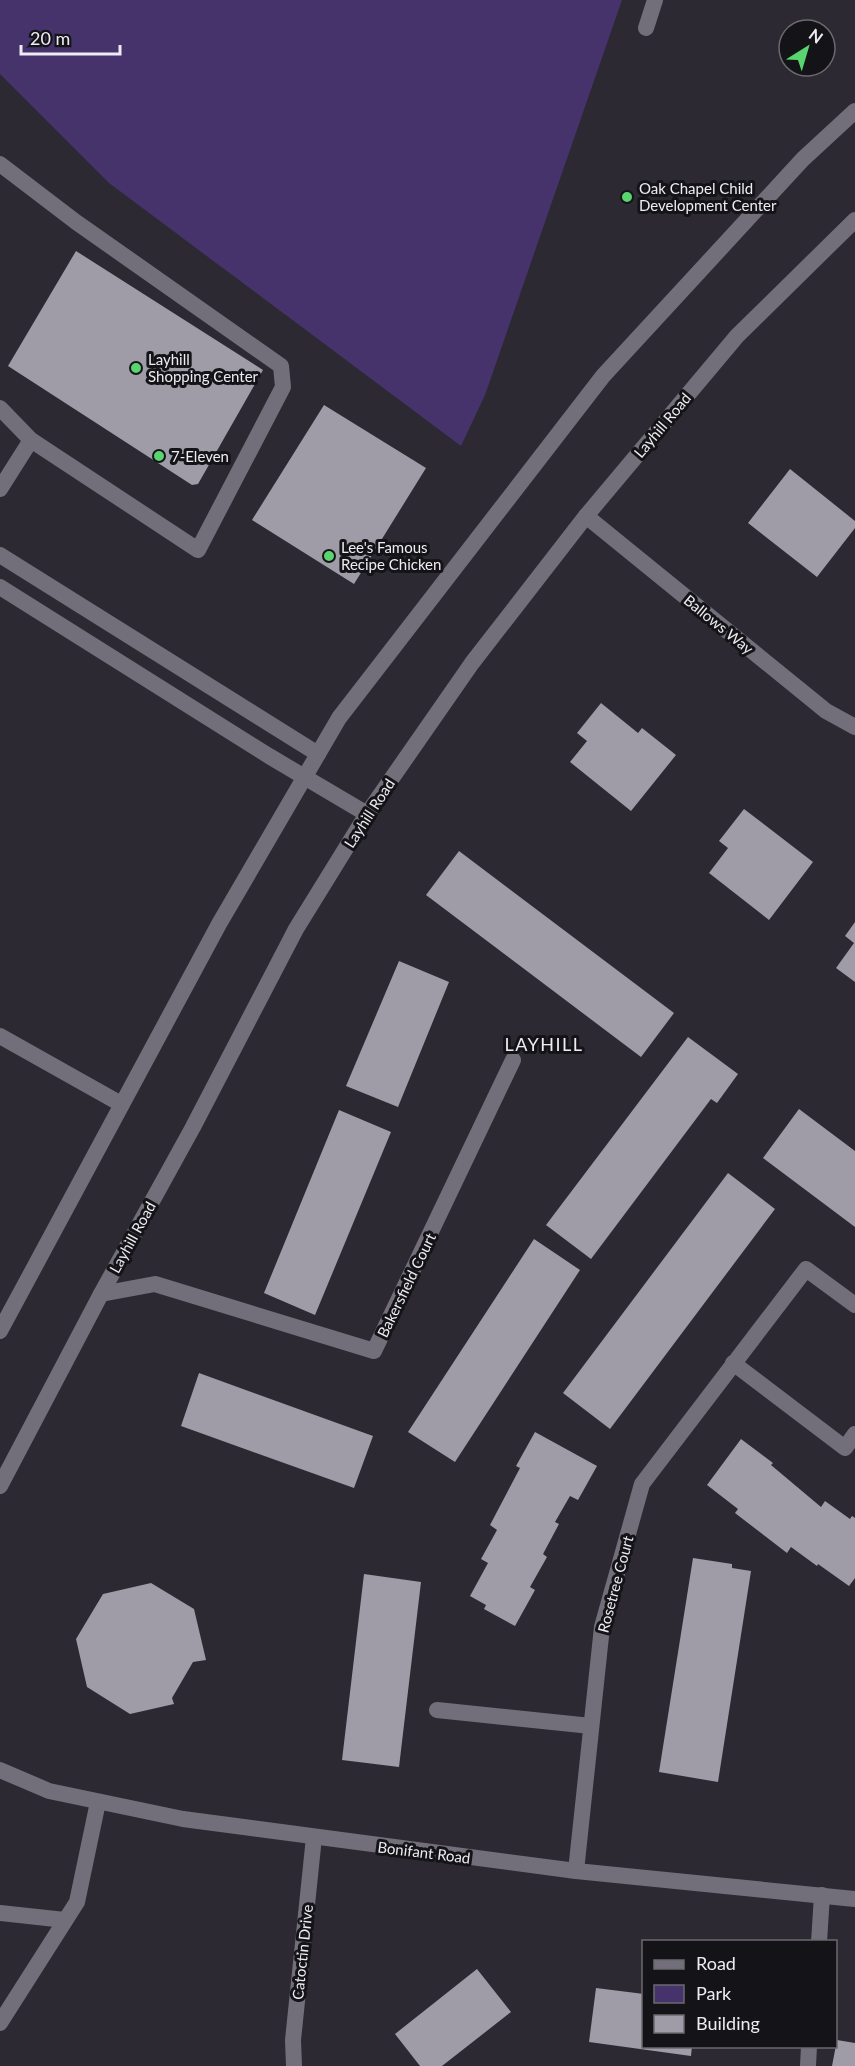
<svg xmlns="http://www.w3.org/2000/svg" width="855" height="2066" viewBox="0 0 855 2066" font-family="Lato,sans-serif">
<rect width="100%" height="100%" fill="#2c2933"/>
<!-- green -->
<path fill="#46336c" d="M 0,0 L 622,0 L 485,395 L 461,446 L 109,183 L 0,74 Z"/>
<!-- building -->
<path fill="#9f9ca8" d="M 76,251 L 263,370 L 198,484 L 192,485 L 8,366 Z
M 324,405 L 426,468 L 354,584 L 252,520 Z
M 790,469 L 855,521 L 855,528 L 817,577 L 748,523 Z
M 601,703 L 638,733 L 642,728 L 676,755 L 631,811 L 570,762 L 587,741 L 577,733 Z
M 744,809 L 813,862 L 769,920 L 709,873 L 728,848 L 719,841 Z
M 459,851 L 674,1013 L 641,1057 L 426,895 Z
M 855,922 L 855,982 L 836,968 L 854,943 L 845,936 Z
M 399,961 L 449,982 L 398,1107 L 346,1086 Z
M 688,1037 L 738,1074 L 717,1103 L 711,1099 L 591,1259 L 546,1225 Z
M 799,1109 L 855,1151 L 855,1227 L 763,1158 Z
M 339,1110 L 391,1132 L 315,1315 L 264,1293 Z
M 728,1173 L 775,1209 L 610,1429 L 563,1393 Z
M 534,1239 L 580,1270 L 455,1462 L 408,1432 Z
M 199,1373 L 373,1436 L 354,1488 L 181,1426 Z
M 535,1432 L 597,1466 L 578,1500 L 570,1496 L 555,1522 L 559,1524 L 543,1554 L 547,1557 L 530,1587 L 535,1590 L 515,1626 L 484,1609 L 486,1605 L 470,1596 L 488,1563 L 481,1559 L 497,1530 L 490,1525 L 520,1468 L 516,1466 Z
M 741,1439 L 773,1463 L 771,1465 L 821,1507 L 825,1501 L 850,1519 L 852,1516 L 855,1518 L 855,1578 L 849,1586 L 818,1564 L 817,1566 L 791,1547 L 787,1553 L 735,1513 L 738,1509 L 707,1485 Z
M 693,1558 L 732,1564 L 732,1568 L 751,1571 L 718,1782 L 659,1772 Z
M 364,1574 L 421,1582 L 399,1767 L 342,1760 Z
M 151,1583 L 194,1609 L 206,1660 L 193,1662 L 172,1698 L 174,1704 L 130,1714 L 87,1687 L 76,1639 L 103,1594 Z
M 477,1969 L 511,2012 L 442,2066 L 420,2066 L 395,2034 Z
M 596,1988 L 644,1994 L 644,2046 L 692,2046 L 691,2056 L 589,2042 Z
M 837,2040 L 855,2043 L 855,2066 L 832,2066 Z"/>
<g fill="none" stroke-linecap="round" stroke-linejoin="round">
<!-- service -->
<path stroke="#726f7a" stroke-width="16" d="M 646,28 L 655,0
M 0,164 L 76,222 L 281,366 L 283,387 L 198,550 L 31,440 L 0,408
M 0,489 L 31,440
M 0,555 L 318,754
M 0,587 L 269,756 L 367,814
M 0,1036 L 121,1104
M 437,1710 L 591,1726
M 0,1913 L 65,1920
M 819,1942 L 822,1895
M 0,2023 L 77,1902 L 98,1802
M 808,2066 L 809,2046"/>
<!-- minor -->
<path stroke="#726f7a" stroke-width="16" d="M 586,516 L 826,711 L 855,727
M 101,1294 L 155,1284 L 374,1351 L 513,1060
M 733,1363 L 845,1448 L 855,1434
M 576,1871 L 602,1627 L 642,1484 L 806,1269 L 855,1305
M 294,2066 L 293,2040 L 314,1837"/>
<!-- secondary -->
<path stroke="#726f7a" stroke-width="16" d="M 0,1331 L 219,924 L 339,718 L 603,376 L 803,159 L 855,111
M 0,1486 L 101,1294 L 193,1127 L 296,929 L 367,814 L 472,663 L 586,516 L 737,336 L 855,220
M 0,1770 L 49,1791 L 183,1819 L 576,1871 L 855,1899"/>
</g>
<!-- markers -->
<g fill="#59d56f" stroke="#141317" stroke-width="2">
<circle cx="627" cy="197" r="6"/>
<circle cx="136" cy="368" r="6"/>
<circle cx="159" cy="456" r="6"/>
<circle cx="329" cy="556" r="6"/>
</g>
<g text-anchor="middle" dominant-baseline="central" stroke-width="6" stroke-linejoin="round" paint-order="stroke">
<!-- poi labels -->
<g font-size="15" fill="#edecf2" stroke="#141317" text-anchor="start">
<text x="639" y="188">Oak Chapel Child<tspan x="639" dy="17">Development Center</tspan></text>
<text x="148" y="359">Layhill<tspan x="148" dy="17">Shopping Center</tspan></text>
<text x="171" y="456">7-Eleven</text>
<text x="341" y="547">Lee's Famous<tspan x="341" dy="17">Recipe Chicken</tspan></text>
</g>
<!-- street labels -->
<g font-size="15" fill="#edecf2" stroke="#141317">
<text transform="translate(662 425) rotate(-50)">Layhill Road</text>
<text transform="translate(719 624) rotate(39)">Ballows Way</text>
<text transform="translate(369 813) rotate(-57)">Layhill Road</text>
<text transform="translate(132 1237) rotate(-61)">Layhill Road</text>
<text transform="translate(406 1285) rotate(-64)">Bakersfield Court</text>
<text transform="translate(615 1584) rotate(-75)">Rosetree Court</text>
<text transform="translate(424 1852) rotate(7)">Bonifant Road</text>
<text transform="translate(302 1952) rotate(-84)">Catoctin Drive</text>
</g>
<!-- quarter labels -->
<g font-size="18" letter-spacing="1.5" fill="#edecf2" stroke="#141317">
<text x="544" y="1044">LAYHILL</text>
</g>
</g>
<!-- legend -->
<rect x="642" y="1940" width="195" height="108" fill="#141317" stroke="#6b6a6f" stroke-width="1.5"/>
<rect x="654" y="1960" width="30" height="9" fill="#726f7a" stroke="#6b6a6f" stroke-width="1.5"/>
<text x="696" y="1970" font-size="18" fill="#edecf2">Road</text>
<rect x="654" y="1985" width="30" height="18" fill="#46336c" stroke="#6b6a6f" stroke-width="1.5"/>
<text x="696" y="2000" font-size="18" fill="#edecf2">Park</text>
<rect x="654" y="2015" width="30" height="18" fill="#9f9ca8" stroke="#6b6a6f" stroke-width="1.5"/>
<text x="696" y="2030" font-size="18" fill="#edecf2">Building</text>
<!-- north arrow -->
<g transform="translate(807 48) rotate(37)"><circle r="28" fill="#141317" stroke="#6b6a6f" stroke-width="1.5"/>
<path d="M0-4.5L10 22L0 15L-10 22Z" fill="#59d56f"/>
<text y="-9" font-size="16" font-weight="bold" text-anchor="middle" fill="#edecf2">N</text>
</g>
<!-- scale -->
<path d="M21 45v9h99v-9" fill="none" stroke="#edecf2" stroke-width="3"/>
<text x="30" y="45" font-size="18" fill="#edecf2" stroke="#141317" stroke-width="4.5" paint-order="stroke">20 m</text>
</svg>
